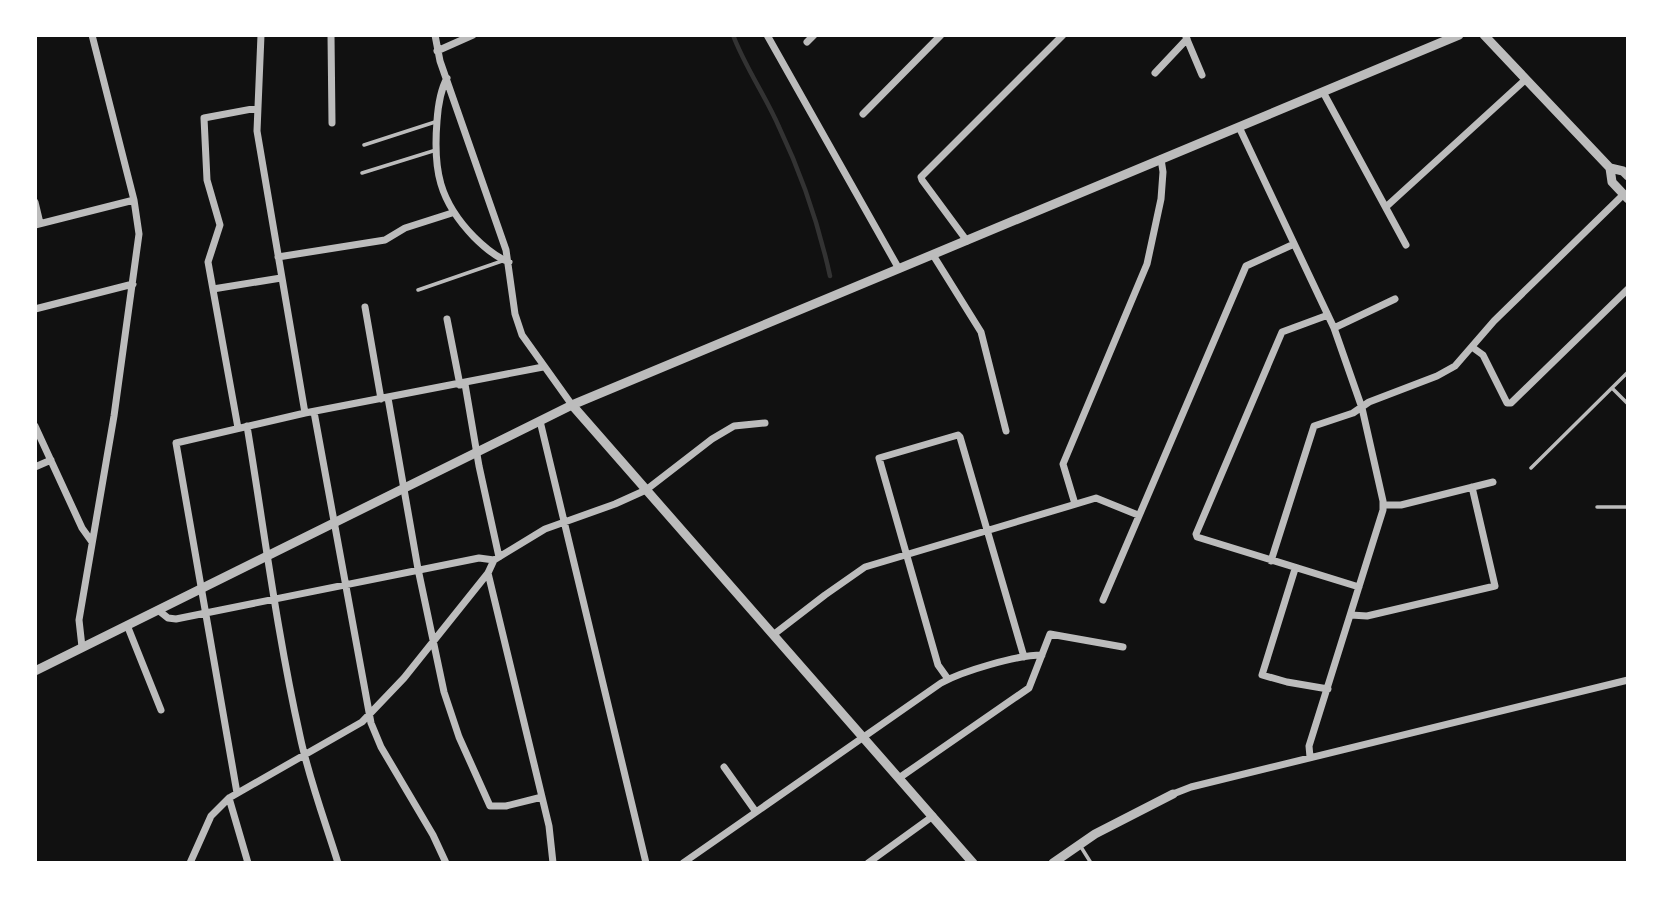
<svg xmlns="http://www.w3.org/2000/svg" width="1663" height="898" viewBox="0 0 1663 898" font-family="'Times New Roman',serif">
<rect width="100%" height="100%" fill="#111"/>
<g fill="none" stroke-linecap="round" stroke-linejoin="round">
<!-- stream -->
<path stroke="#333" stroke-width="4.5" d="M 733,35 C 745,67 765,95 779,127 C 801,173 819,226 830,276"/>
<!-- service -->
<path stroke="#bcbcbc" stroke-width="3.5" d="M 364,145 L 435,122
M 362,173 L 436,150
M 418,290 L 502,261
M 1612,388 L 1628,404
M 1531,468 L 1628,372
M 1597,507 L 1628,507
M 1081,847 L 1091,863"/>
<!-- minor -->
<path stroke="#bcbcbc" stroke-width="7" d="M 261,35 L 257,131 L 305,413
M 331,35 L 332,123
M 435,35 L 440,61 L 506,250 L 515,314 L 522,335 L 572,405
M 767,35 L 899,269
M 1186,37 L 1202,75
M 807,42 L 814,35
M 437,51 L 473,35
M 1155,73 L 1187,39
M 447,78 C 440,91 438,106 437,121 C 433,170 439,201 474,237 C 484,247 495,257 509,262
M 1323,92 L 1406,245
M 863,114 L 941,35
M 1239,127 L 1334,328 L 1362,408 L 1383,501 L 1383,510 L 1309,746 L 1310,757
M 35,202 L 40,223
M 1387,206 L 1526,79
M 35,225 L 134,200
M 967,241 L 922,180 L 921,177 L 1063,35
M 933,255 L 981,332 L 1006,431
M 278,257 L 385,240 L 405,228 L 452,213
M 213,289 L 281,278
M 365,307 L 381,399
M 35,309 L 133,284
M 1328,315 L 1282,332 L 1196,534 L 1197,537 L 1359,587
M 447,319 L 460,385
M 1334,328 L 1395,299
M 1472,347 L 1483,355 L 1507,403 L 1511,403 L 1628,289
M 465,384 L 479,466 L 499,557
M 388,398 L 418,569 L 444,692 L 459,737 L 490,806 L 506,806 L 542,797
M 314,412 L 371,723 L 381,747 L 433,835 L 446,863
M 540,421 L 646,863
M 35,426 L 82,528 L 92,542
M 247,426 C 264,529 277,633 300,736 C 309,779 325,821 338,863
M 238,428 L 208,262 L 220,225 L 207,180 L 204,118 L 257,108
M 35,467 L 51,460
M 1075,504 L 1063,464 L 1147,264 L 1161,199 L 1163,172 L 1161,159
M 1383,505 L 1401,505 L 1493,482
M 1271,561 L 1314,426 L 1353,413 L 1369,402 L 1437,376 L 1455,366 L 1494,321 L 1624,194
M 1295,569 L 1262,675 L 1287,682 L 1328,689
M 488,573 L 549,826 L 553,863
M 1103,600 L 1246,266 L 1294,244
M 158,610 L 168,618 L 176,619 L 479,558 L 494,560
M 1351,615 L 1367,616 L 1495,586 L 1472,487
M 127,625 L 161,710
M 773,635 L 825,595 L 865,567 L 1096,498 L 1138,515
M 82,647 L 79,620 L 114,416 L 139,234 L 134,200 L 92,35
M 948,679 L 938,665 L 879,458 L 958,435 L 960,437 L 1024,657
M 724,767 L 756,812
M 899,778 L 1029,688 L 1050,634 L 1123,647
M 237,793 L 176,443 L 305,413 L 543,367
M 1173,794 L 1191,787 L 1628,680
M 190,863 L 211,816 L 229,798
M 248,863 L 229,798 L 362,722 L 404,678 L 488,573 L 494,560 L 545,529 L 615,504 L 646,490 L 712,439 L 734,426 L 765,423
M 683,863 L 941,683 C 963,671 1017,655 1042,655
M 868,863 L 933,816"/>
<!-- tertiary -->
<path stroke="#bcbcbc" stroke-width="9" d="M 1484,35 L 1610,168 L 1623,171 L 1628,176
M 1610,168 L 1612,182 L 1628,199
M 572,405 L 973,863
M 35,671 L 572,405 L 1459,35
M 1053,863 L 1095,834 L 1173,794"/>
</g>
<!-- border -->
<rect width="1663" height="898" fill="none" stroke="#ffffff" stroke-width="74"/>
</svg>
